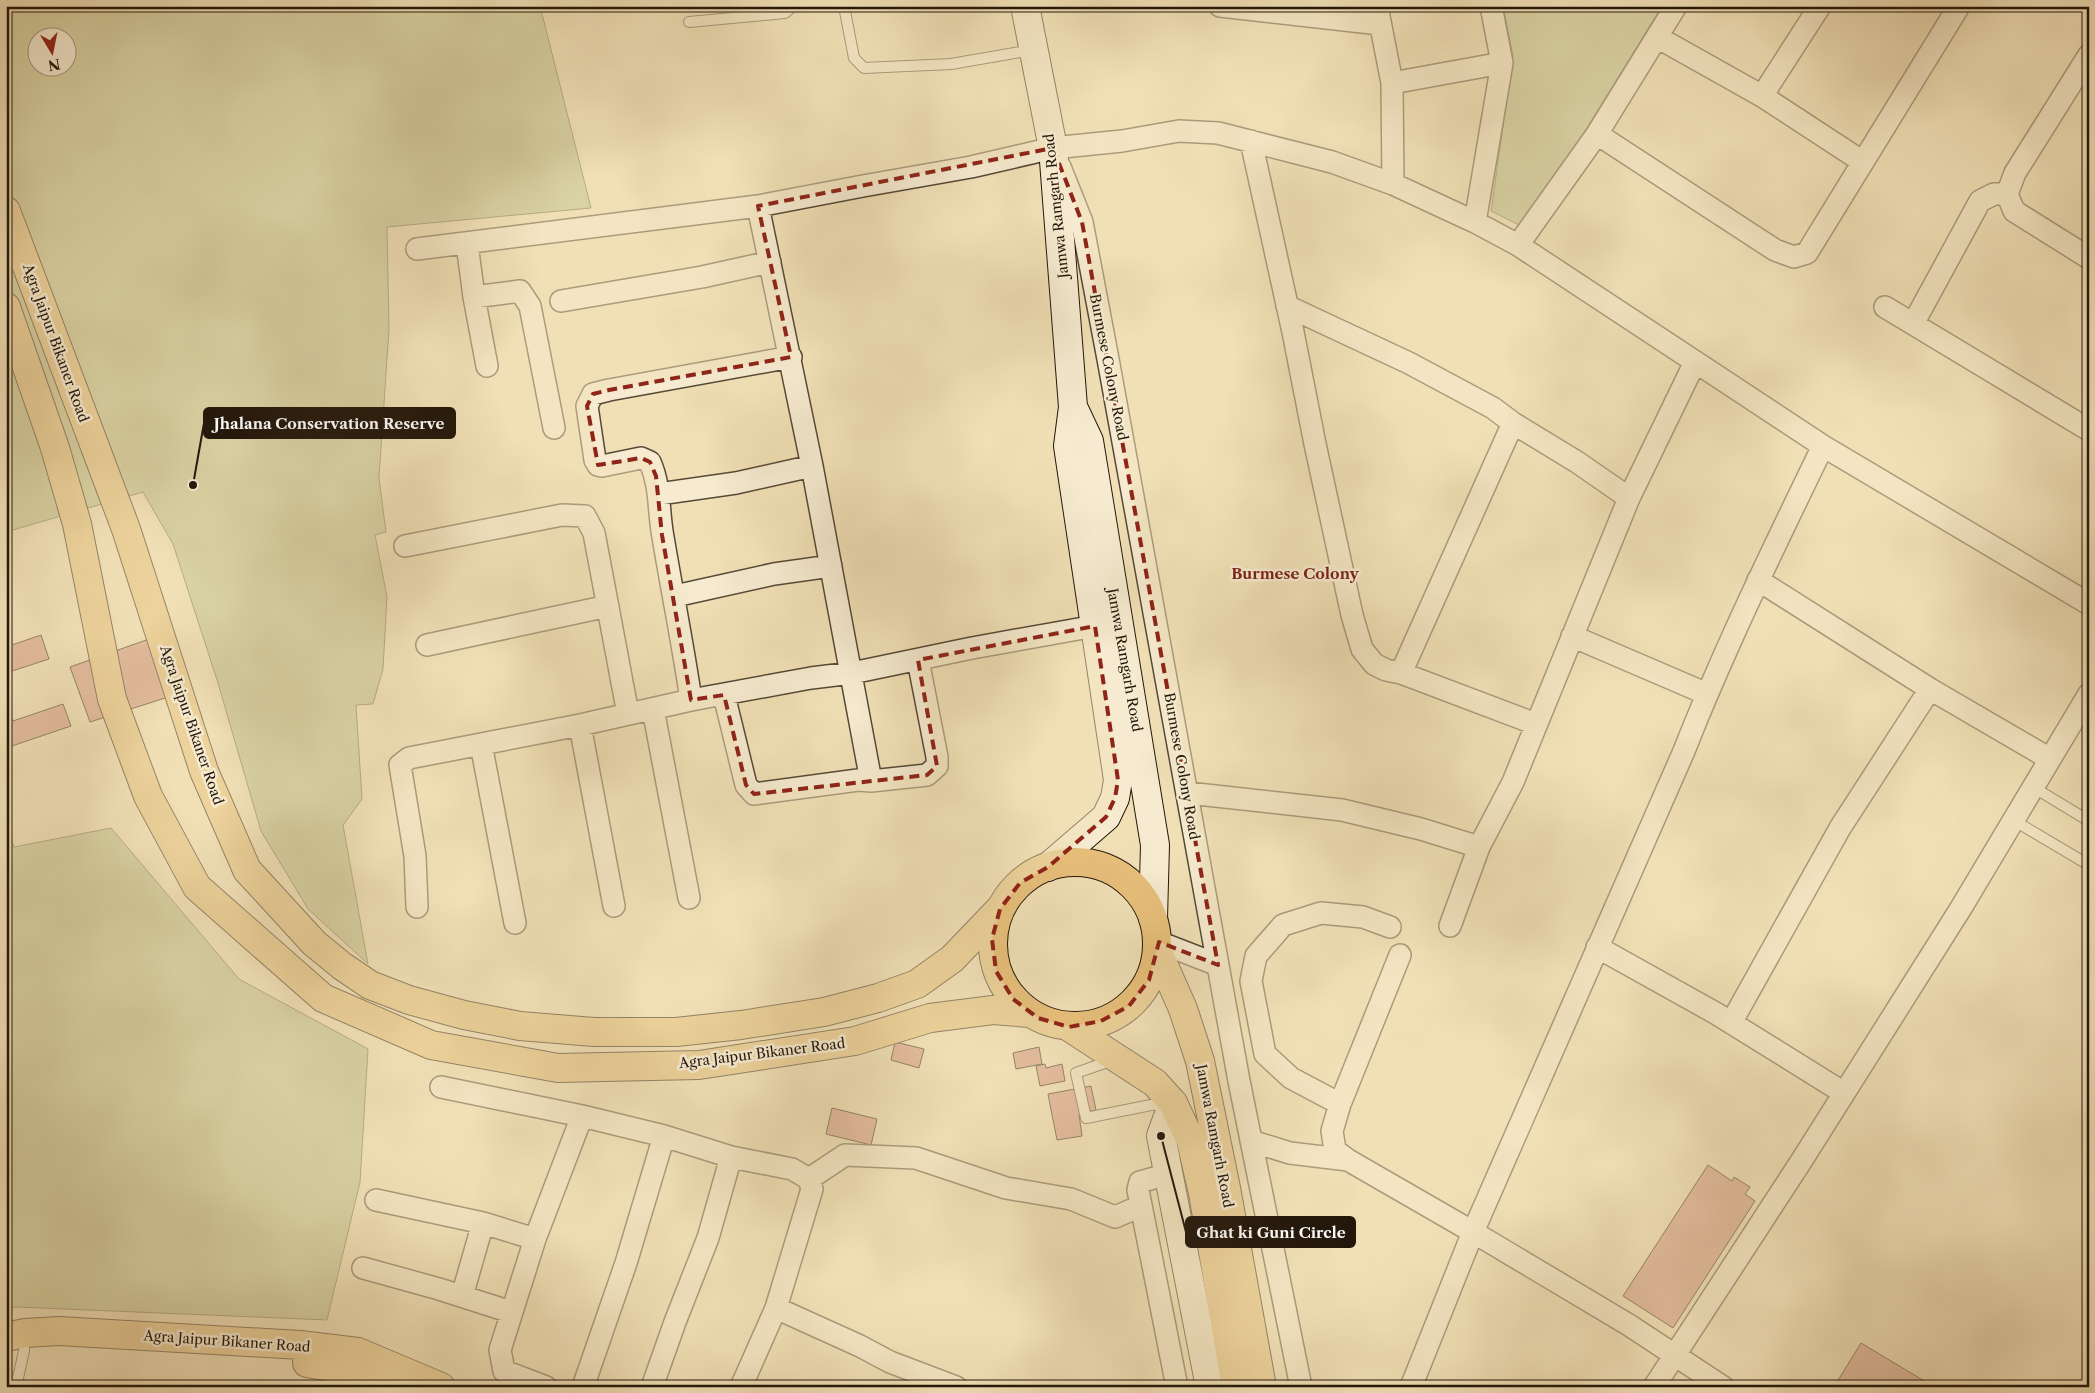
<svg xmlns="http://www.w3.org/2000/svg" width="2095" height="1393" viewBox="0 0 2095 1393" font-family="'Libre Caslon Text',serif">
<rect width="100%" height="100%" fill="#f1e0b6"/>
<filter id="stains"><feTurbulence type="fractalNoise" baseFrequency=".004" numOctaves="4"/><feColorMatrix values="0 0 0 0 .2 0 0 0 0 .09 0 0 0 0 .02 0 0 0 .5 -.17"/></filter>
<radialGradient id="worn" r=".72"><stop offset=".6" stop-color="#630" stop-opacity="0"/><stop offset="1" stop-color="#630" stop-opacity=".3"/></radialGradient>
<!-- green -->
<path fill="#bcc28c" stroke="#706c4c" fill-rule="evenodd" d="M 6,6 L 540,6 L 591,208 L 387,227 L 389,329 L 379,478 L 386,532 L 375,535 L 387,597 L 383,669 L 373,704 L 356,705 L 362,799 L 343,825 L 368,964 L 308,909 L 261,831 L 218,683 L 173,544 L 143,492 L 6,532 ZM 38,38 L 68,38 L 68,68 L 38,68 Z
M 1503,6 L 1662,6 L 1525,228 L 1491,211 L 1513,56 Z
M 6,823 L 14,847 L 111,828 L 239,979 L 368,1049 L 360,1182 L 327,1320 L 16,1307 L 6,1309 Z"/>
<!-- building -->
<path fill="#d39381" stroke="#23170b" d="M 166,633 L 187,691 L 90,722 L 70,667 Z
M 41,635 L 49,659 L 6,673 L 6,647 Z
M 6,700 L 13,721 L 63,704 L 71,726 L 6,748 Z
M 895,1042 L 924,1049 L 919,1068 L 891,1060 Z
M 1039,1047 L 1042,1064 L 1016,1069 L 1013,1053 Z
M 1045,1064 L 1046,1068 L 1062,1064 L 1065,1081 L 1040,1086 L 1036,1066 Z
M 1091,1086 L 1096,1110 L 1079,1114 L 1082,1136 L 1057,1140 L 1048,1094 Z
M 832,1108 L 877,1119 L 871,1145 L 826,1134 Z
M 1708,1165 L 1732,1181 L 1734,1177 L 1750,1187 L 1745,1194 L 1755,1201 L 1673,1328 L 1623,1296 Z
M 1861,1343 L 1926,1382 L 1923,1387 L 1834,1387 Z"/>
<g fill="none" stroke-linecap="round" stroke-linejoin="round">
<defs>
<path id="lane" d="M 844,6 L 854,58 L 864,68 L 951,64 L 1032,50
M 689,22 L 785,13 L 793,6
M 2033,787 L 2089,821
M 2013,820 L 2089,865
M 1113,1060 L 1076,1073 L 1086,1118 L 1151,1105 L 1169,1104
M 16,1387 L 24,1351 L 25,1334"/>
<path id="street" d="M 1220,6 L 1380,24
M 1377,6 L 1392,83 L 1393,184
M 1657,37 L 1762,96 L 1863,162
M 2089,55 L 2015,173 L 2007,194 L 2014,211 L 2089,258
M 1392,83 L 1502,63
M 1762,96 L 1820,6
M 1597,134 L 1775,250 L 1794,257 L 1807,253 L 1959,6
M 1251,141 L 1293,332 L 1315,444 L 1352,615 L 1362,649 L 1374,664 L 1386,670 L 1401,673 L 1536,724
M 1060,167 L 1082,222 L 1108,359 L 1239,1081 L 1301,1387
M 1475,222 L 1502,63 L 1491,6
M 467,244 L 474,297 L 487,366
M 1518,245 L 1597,134 L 1676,6
M 417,249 L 758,206 L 863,186 L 971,167 L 1053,148 L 1122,141 L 1179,131 L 1218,133 L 1332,162 L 1393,184 L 1475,222 L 1518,245 L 1823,446 L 2089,604
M 474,297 L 520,291 L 530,306 L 554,428
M 561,301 L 702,277 L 770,262
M 1287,306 L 1409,363 L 1493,408 L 1513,423 L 1577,462 L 1629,498
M 1885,307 L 2089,430
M 1913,324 L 1980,201 L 1994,194 L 2007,194
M 659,494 L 736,483 L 812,466
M 405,546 L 562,515 L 585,516 L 594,533 L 628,714
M 1758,580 L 1930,689 L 2050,759
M 675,596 L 774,574 L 831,566
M 1572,636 L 1707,694
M 427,645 L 608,606
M 1401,673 L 1513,423
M 724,695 L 746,785 L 754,794 L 858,780 L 871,781 L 812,466 L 758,206
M 691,700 C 683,645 672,591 663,537 C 658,511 661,487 650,462 L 641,458 L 602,466 L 598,465 L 595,460 L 587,406 L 593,394 L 609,390 L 791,357
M 653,709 L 689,898
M 580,725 L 614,906
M 481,744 L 515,923
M 871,781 L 927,775 L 937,766 L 937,757 L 918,660
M 1188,793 L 1342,810 L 1421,829 L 1479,847
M 417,907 L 415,856 L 400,765 L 409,758 L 580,725 L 691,700 L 811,678 L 852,673 L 972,648 L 1095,626
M 1450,926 L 1479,847 L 1513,782 L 1629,498 L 1695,362
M 1156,941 L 1218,965
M 1597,947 L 1717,1014 L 1844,1093
M 1400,955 L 1340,1104 L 1332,1131 L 1335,1150 L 1348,1160 L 1473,1232 L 1684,751 C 1725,647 1774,547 1823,446
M 1731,1023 L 1840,828 L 1930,689
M 441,1087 L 582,1116 L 664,1136 L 731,1157 L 792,1169 L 809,1179 L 812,1189 L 776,1308 L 741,1387
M 1340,1104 L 1291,1078 L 1265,1054 L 1251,981 L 1256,956 L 1283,925 L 1321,913 L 1363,917 L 1390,927
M 1251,1141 L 1290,1153 L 1348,1160
M 1168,1174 L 1140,1182 L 1138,1190 L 1177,1387
M 809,1179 L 845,1155 L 916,1158 L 1006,1188 L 1071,1199 L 1115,1217 L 1141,1206
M 376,1200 L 483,1223 L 535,1239
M 363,1268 L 439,1289 L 511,1312
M 462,1296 L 483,1223
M 776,1308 L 860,1346 L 890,1362 L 956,1387
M 546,1387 L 504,1371 L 500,1350 L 535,1239 L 582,1116
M 583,1387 L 626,1263 L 664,1136
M 652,1387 L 675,1322 L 708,1238 L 731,1157
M 1411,1387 L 1473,1232 L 1629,1325 L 1723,1387
M 1654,1387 L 1802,1160 L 1961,908 L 2089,694"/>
<path id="secondary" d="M 1025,6 L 1053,148 L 1073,407 L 1068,446 L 1118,780 L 1115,798 L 1106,817 L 1048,867
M 1073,407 L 1089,441 L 1155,845 L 1153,918
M 1173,1103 L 1161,1136 L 1210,1387"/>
<path id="highway" d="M 6,211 L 126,529 L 204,771 L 247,870 L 314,943 L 342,966 L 370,985 L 409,1000 L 464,1015 L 520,1026 L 594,1032 L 676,1032 L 741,1025 L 824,1012 L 878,998 L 917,984 L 952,959 L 1000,909
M 6,307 L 55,448 L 77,524 L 112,699 L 148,796 L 197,887 L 323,998 L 431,1045 L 558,1068 L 699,1065 L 855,1041 L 930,1018 L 993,1010 L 1030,1013
M993 944a82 82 0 1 1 164 0a82 82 0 1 1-164 0Z
M 1157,950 L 1183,1009 L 1200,1061 L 1226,1188 L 1262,1387
M 1069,1027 L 1155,1083 L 1173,1103 L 1191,1141 L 1203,1193 L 1236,1387
M 6,1337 L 25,1333 L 59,1331 L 300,1345 L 358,1352 L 441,1387
M 307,1363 L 342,1369 L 392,1387"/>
</defs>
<!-- lane casing -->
<use href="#lane" stroke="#564936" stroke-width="12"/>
<!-- street casing -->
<use href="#street" stroke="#564936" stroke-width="24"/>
<!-- secondary casing -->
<use href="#secondary" stroke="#23170b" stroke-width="30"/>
<!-- highway casing -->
<use href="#highway" stroke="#23170b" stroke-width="30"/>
<!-- lane -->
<use href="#lane" stroke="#f6ebd0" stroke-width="10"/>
<!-- street -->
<use href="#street" stroke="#f6ebd0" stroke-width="21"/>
<!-- secondary -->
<use href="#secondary" stroke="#f6ebd0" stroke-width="28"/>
<!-- highway -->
<use href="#highway" stroke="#e8c07b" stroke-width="28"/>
</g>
<!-- marked area -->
<path d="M0 0H2095V1393H0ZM 1053,148 L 1082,222 L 1218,965 L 1159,942 L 1149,980 L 1129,1006 L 1101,1021 L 1069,1027 L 1038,1018 L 1013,999 L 996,971 L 992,939 L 1000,909 L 1020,883 L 1048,867 L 1106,817 L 1115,798 L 1118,780 L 1095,626 L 918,660 L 937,766 L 927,775 L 754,794 L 746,785 L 724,695 L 691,700 L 662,535 L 656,476 L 650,462 L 641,458 L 598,465 L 587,406 L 593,394 L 609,390 L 791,357 L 758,206 Z" fill="#f1e0b6" fill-opacity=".55" fill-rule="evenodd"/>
<path fill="none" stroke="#8f2418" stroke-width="4" stroke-dasharray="10 6" stroke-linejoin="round" d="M 1053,148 L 1082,222 L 1218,965 L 1159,942 L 1149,980 L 1129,1006 L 1101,1021 L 1069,1027 L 1038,1018 L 1013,999 L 996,971 L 992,939 L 1000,909 L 1020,883 L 1048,867 L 1106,817 L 1115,798 L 1118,780 L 1095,626 L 918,660 L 937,766 L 927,775 L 754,794 L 746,785 L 724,695 L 691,700 L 662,535 L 656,476 L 650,462 L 641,458 L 598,465 L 587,406 L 593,394 L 609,390 L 791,357 L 758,206 Z"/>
<g text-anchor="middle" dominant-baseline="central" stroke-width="5" stroke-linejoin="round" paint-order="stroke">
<!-- street labels -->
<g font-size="14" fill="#23170b" stroke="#f6ebd0">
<text transform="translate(1056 206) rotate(-96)">Jamwa Ramgarh Road</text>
<text transform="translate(56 343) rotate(70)">Agra Jaipur Bikaner Road</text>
<text transform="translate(1109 367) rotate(79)">Burmese Colony Road</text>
<text transform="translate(1125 660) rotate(80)">Jamwa Ramgarh Road</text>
<text transform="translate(192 725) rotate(71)">Agra Jaipur Bikaner Road</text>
<text transform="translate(1182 766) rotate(80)">Burmese Colony Road</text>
<text transform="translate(762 1053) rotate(-7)">Agra Jaipur Bikaner Road</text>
<text transform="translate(1215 1136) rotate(79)">Jamwa Ramgarh Road</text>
<text transform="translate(227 1341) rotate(4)">Agra Jaipur Bikaner Road</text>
</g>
<!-- neighbourhood labels -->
<g font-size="15" font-weight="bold" fill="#7a1f14" stroke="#f6ebd0">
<text x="1295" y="573">Burmese Colony</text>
</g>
</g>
<!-- callouts -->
<path fill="none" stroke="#23170b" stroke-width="2" d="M193 485L204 423M1161 1136L1186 1232"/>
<g fill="#23170b" stroke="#f6ebd0" stroke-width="2">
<circle cx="193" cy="485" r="5"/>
<circle cx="1161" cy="1136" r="5"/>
</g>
<g fill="#23170b" stroke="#23170b" stroke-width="2">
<rect x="204" y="408" width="251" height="30" rx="5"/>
<rect x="1186" y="1217" width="169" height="30" rx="5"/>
</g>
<g font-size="15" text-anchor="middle" font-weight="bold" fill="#fff">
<text x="329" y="429">Jhalana Conservation Reserve</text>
<text x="1271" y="1238">Ghat ki Guni Circle</text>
</g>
<!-- margin -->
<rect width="2095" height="1393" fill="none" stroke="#f1e0b6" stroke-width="25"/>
<rect x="8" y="8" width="2080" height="1378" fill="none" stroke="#23170b" stroke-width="2.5"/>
<rect x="12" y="12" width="2070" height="1368" fill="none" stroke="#23170b"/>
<!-- north arrow -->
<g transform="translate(52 52) rotate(170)"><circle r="24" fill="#f6ebd0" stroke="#a29681"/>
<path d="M0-4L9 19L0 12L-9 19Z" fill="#8f2418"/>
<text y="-8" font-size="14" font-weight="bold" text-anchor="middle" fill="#23170b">N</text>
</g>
<rect width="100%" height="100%" filter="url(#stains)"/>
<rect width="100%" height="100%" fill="url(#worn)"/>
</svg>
